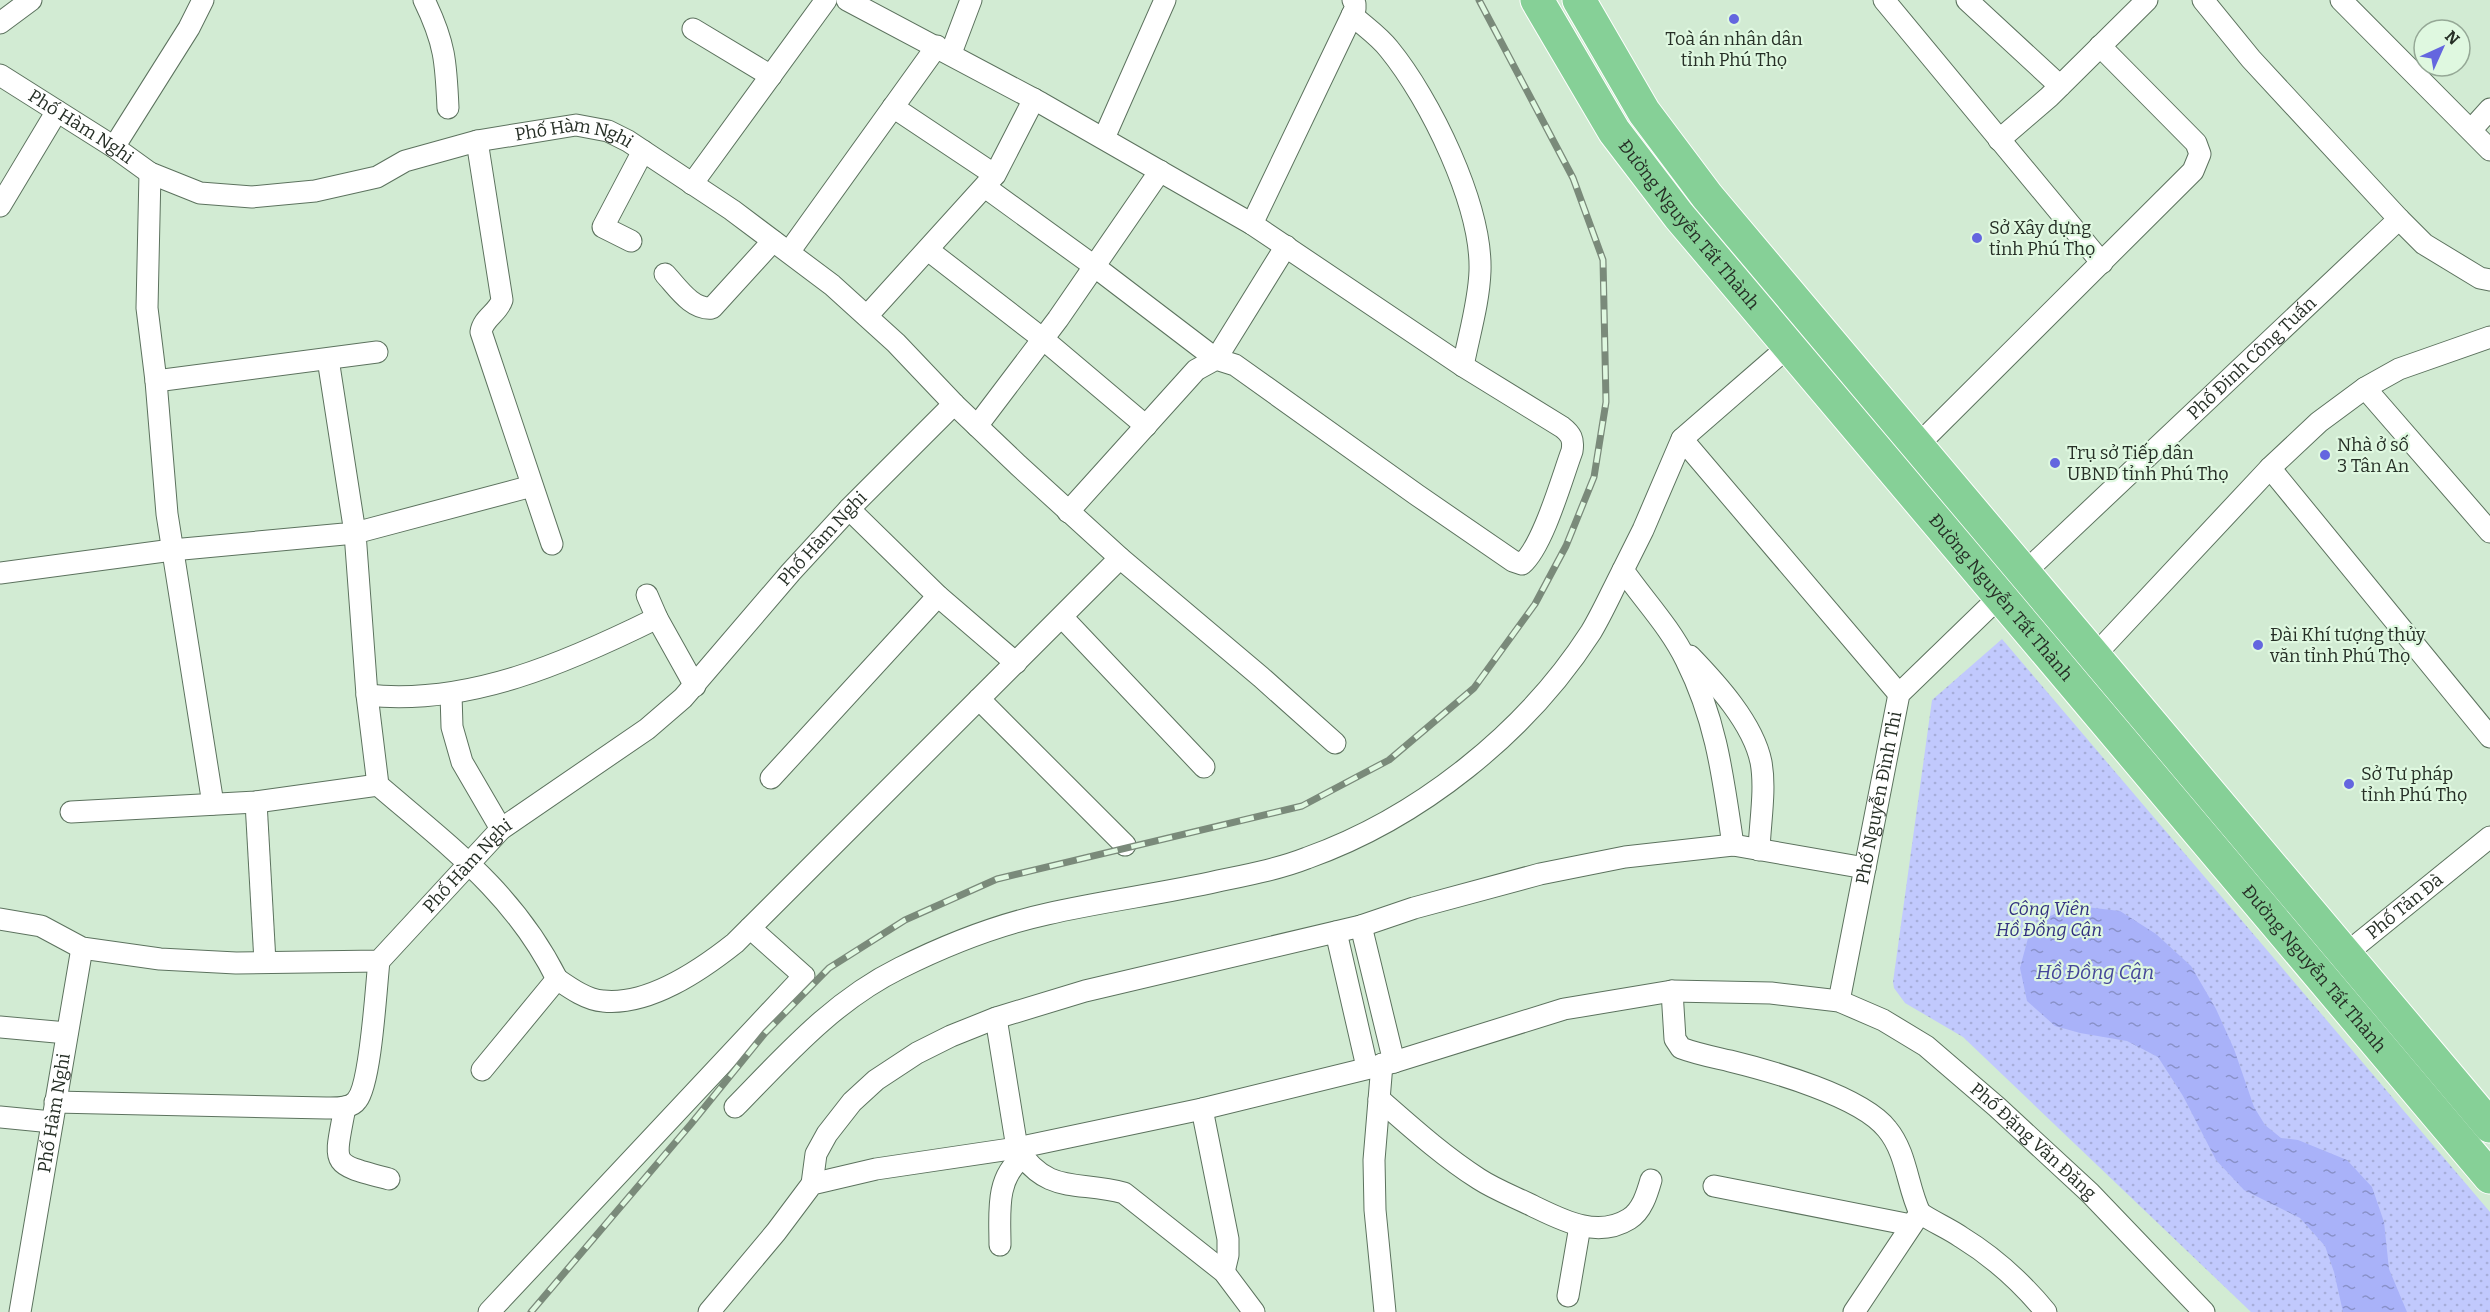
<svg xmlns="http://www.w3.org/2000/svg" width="2490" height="1312" viewBox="0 0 2490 1312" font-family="Bitter,serif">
<defs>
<pattern id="green-dots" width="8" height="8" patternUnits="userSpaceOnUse" patternTransform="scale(1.5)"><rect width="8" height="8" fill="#c1c9fd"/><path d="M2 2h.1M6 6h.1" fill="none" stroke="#a6add9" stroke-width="1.8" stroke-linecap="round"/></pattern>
<pattern id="water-ripples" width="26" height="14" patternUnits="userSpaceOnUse" patternTransform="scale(1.5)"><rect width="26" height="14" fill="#a9b2f9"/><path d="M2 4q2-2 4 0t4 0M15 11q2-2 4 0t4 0" fill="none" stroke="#8991c9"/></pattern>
</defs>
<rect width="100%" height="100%" fill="#d2ebd3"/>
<!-- green -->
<path fill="url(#green-dots)" d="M 2002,639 L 2490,1212 L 2490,1312 L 2251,1312 L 1963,1037 L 1905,1003 L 1894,988 L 1893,982 L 1932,700 Z"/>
<!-- water -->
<path fill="url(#water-ripples)" d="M 2077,906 L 2120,911 L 2156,934 L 2191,966 L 2216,1009 L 2234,1049 L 2254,1107 L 2265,1125 L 2281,1138 L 2298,1140 L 2347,1160 L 2372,1187 L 2384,1222 L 2389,1269 L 2407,1312 L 2343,1312 L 2334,1272 L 2325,1246 L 2300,1218 L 2244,1190 L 2216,1160 L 2183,1096 L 2158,1057 L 2127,1041 L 2080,1033 L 2055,1026 L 2027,1001 L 2020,968 L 2028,938 L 2050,916 Z"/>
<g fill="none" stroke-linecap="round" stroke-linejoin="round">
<defs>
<g id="street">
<path d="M 424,0 C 445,43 446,62 448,108"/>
<path d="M 847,0 L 1041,103 L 1252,224 L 1463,366 L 1562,427 C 1571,434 1574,439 1572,451 C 1562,478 1543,546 1522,564 L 1513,561 L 1417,495 L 1235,365 L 1216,359 L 1196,370 L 1068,512"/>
<path d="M 1884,0 L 2102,263"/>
<path d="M 1967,0 L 2060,86"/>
<path d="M 2203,0 L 2251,59 L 2399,219"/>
<path d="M 2341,0 L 2490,150"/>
<path d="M 1352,15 C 1364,26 1379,36 1389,49 C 1430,99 1482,205 1480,271 C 1479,302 1469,335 1463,366"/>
<path d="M 0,23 L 31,0"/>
<path d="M 693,29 L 771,76"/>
<path d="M 951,53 L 971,0"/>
<path id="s1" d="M 0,75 L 114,147 L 150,173 L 200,193 L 252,197 L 315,191 L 377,177 L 405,161 L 477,141 L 576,125 L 608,131 L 628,141 L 732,210 L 832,285 L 896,343 L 954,404 L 1018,465 L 1120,558 L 735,943 C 701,970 649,1006 603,1001 C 587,1000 570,988 557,979 L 482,1070"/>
<path d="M 893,107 L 995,175 L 1034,99"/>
<path d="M 2471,130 L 2490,109"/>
<path d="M 1104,138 L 1165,0"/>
<path d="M 1999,140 L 2049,97 L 2147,0"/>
<path d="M 477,141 L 502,300 C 498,313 483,318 481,332 L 552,544"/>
<path d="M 114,147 L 189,28 L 203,0"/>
<path d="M 150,173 L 147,308 L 156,381 L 167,514 L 213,804"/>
<path d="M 692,184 L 826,0"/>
<path d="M 985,187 L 1094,266 L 1216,359 L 1286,246"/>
<path d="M 0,206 L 57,111"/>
<path d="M 1252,224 L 1355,9 L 1355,4 L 1353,0"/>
<path d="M 631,241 L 603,227 L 643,151"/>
<path d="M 928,250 L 1043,339 L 1146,426"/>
<path d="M 789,252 L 937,46"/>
<path d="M 665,274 C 678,288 692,310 712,308 L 773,241"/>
<path d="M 867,316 L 992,178"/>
<path d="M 156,381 L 377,352"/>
<path d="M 2365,388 L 2490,532"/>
<path d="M 977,426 L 1058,319 L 1160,171"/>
<path d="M 1682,439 L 1899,694"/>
<path d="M 1917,446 L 2193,171 L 2200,154 L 2196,143 L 2100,46"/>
<path d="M 2270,468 L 2490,737"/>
<path d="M 532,486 L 355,533 L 367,695 L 378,785 C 449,846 514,893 557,979"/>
<path d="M 849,509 L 938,596 L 1016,663"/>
<path d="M 1120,558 L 1261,677 L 1335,743"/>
<path d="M 0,573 L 172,550 L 355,533 L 328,359"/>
<path d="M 647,595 L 657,618 L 695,686"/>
<path d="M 1062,617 L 1204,767"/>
<path d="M 1690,656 C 1716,683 1753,723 1761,762 C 1766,789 1760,822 1759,850"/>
<path d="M 2094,656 L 2270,468 L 2319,422 L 2365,388 L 2399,369 L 2490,337"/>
<path d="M 451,694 L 452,727 L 462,762 L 501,829"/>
<path d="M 367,695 C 469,706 568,662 657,618"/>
<path d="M 979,699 L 1125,845"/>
<path d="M 771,778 L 938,596"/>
<path d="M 256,802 L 265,962"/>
<path d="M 71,812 L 256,802 L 378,785"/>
<path d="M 1733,845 C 1723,778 1717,722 1686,660 C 1670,627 1643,599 1623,570 L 1643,530 L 1682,439 L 1789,346"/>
<path id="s2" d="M 0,919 L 41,926 L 82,948 L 160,959 L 236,963 L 379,961 L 501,829 L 647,729 L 683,698 L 791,572 L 849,509 L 954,404"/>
<path d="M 1361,926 L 1394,1062"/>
<path d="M 1336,932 L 1367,1067"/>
<path id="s3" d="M 2337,961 L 2490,837"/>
<path d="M 1672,991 L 1675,1039 L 1681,1048 C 1697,1054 1713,1057 1730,1061 C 1771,1071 1861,1096 1887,1129 C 1907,1153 1907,1186 1920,1213"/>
<path id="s4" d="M 1839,1001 L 1899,694 L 2024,573 L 2399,219 L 2424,244 L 2480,278 L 2490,280"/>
<path d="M 996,1018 L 1017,1148 C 1048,1196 1078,1180 1124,1193 L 1224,1272 L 1254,1312"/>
<path d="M 0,1027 L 67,1033"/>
<path d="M 1382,1064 L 1374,1160 L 1375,1210 L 1385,1312"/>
<path d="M 1379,1099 C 1411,1127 1443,1156 1479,1179 C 1496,1190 1515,1197 1533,1206 C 1562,1220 1597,1239 1629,1219 C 1642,1211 1647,1194 1651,1180"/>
<path d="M 55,1102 L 326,1108 C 336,1108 351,1109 357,1100 C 371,1083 376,987 379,961"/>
<path d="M 345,1107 C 334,1167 329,1163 389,1179"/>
<path d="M 735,1107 C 786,1055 833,1001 900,968 C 946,945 997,925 1047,914 C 1103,901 1161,894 1218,881 C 1247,875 1279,869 1307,858 C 1419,818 1526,733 1591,632 C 1603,612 1612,591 1623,570"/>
<path d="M 1202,1109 L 1228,1239 L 1228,1255 L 1224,1272"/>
<path d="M 0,1117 L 52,1122"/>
<path d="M 812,1184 L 816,1154 L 827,1134 L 852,1102 L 876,1080 L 917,1053 L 951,1036 L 996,1018 L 1085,991 L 1361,926 L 1414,908 L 1540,874 L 1625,857 L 1733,845 L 1865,868"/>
<path d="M 1714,1186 L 1911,1225"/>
<path d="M 1000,1245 C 1000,1213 995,1178 1023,1157"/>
<path d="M 1568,1296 L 1580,1226"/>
<path id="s5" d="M 20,1312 L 82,948"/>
<path d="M 489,1312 L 804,976 L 750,928"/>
<path id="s6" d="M 709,1312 L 776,1232 L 812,1184 L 876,1169 L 1017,1148 L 1202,1109 L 1394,1062 L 1564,1009 L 1672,991 L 1771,993 L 1839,1001 L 1883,1020 L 1926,1046 L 1997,1107 L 2090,1193 L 2204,1312"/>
<path d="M 1854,1312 L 1920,1213 C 1933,1222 1948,1228 1961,1237 C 1992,1256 2023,1284 2046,1312"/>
</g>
<g id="primary">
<path id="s7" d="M 1537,0 L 1614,131 L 1679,216 L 2490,1177"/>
<path d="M 1579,0 L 1644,112 L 1707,196 L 2490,1126"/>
</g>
</defs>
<!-- street casing -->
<use href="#street" stroke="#5c725e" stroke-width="23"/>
<!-- primary casing -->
<use href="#primary" stroke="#fff" stroke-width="35"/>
<!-- street -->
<use href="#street" stroke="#fff" stroke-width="21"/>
<!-- primary -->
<use href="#primary" stroke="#86d097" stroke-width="33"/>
<defs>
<path id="rail" d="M 531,1312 L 691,1124 L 765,1033 L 829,968 L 905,920 L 997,879 L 1302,806 L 1389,760 L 1474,688 L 1535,604 L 1566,546 L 1594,477 L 1606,402 L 1603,260 L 1573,178 L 1479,0"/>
</defs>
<!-- rail casing -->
<use href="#rail" stroke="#7a8a7a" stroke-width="7"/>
<!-- rail -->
<use href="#rail" stroke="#dff8e0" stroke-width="4.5" stroke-dasharray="14" stroke-linecap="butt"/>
</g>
<!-- markers -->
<g fill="#6466df" stroke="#dff8e0" stroke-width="2">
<circle cx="1734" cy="19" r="6"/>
<circle cx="1977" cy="238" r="6"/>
<circle cx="2325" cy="455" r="6"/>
<circle cx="2055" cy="463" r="6"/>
<circle cx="2258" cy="645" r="6"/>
<circle cx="2349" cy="784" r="6"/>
</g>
<g text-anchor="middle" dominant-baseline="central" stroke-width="4.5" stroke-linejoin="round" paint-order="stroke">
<!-- poi labels -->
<g font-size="18" fill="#262f26" stroke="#dff8e0" text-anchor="start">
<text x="1734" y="39" text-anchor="middle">Toà án nhân dân<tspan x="1734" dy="21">tỉnh Phú Thọ</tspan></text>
<text x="1989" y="228">Sở Xây dựng<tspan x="1989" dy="21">tỉnh Phú Thọ</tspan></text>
<text x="2337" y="445">Nhà ở số<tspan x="2337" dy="21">3 Tân An</tspan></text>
<text x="2067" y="453">Trụ sở Tiếp dân<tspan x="2067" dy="21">UBND tỉnh Phú Thọ</tspan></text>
<text x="2270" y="635">Đài Khí tượng thủy<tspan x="2270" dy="21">văn tỉnh Phú Thọ</tspan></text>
<text x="2361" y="774">Sở Tư pháp<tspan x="2361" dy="21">tỉnh Phú Thọ</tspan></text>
</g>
<!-- street labels -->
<g font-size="18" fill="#262f26" stroke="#dff8e0">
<text stroke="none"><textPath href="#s1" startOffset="96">Phố Hàm Nghi</textPath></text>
<text stroke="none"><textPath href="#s1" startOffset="618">Phố Hàm Nghi</textPath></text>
<text stroke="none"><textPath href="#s7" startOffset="272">Đường Nguyễn Tất Thành</textPath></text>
<text stroke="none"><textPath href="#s4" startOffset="800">Phố Đinh Công Tuấn</textPath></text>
<text stroke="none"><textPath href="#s2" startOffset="1002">Phố Hàm Nghi</textPath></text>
<text stroke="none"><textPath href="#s7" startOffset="758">Đường Nguyễn Tất Thành</textPath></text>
<text stroke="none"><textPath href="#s4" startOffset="207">Phố Nguyễn Đình Thi</textPath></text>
<text stroke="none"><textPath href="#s2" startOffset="516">Phố Hàm Nghi</textPath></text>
<text stroke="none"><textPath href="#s3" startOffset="87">Phố Tản Đà</textPath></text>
<text stroke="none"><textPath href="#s7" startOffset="1244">Đường Nguyễn Tất Thành</textPath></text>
<text stroke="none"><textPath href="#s5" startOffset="202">Phố Hàm Nghi</textPath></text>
<text stroke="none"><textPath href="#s6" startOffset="1456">Phố Đặng Văn Đăng</textPath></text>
</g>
<!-- park labels -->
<g font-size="18" font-style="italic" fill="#312f7f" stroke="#dff8e0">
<text x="2049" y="909">Công Viên<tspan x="2049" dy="21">Hồ Đồng Cận</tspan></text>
</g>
<!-- water labels -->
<g font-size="20" font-style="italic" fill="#454799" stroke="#dff8e0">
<text x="2095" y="972">Hồ Đồng Cận</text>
</g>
</g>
<!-- north arrow -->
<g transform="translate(2442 48) rotate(45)"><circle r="28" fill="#dff8e0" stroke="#95a896" stroke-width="1.5"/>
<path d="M0-4.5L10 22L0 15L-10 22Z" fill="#6466df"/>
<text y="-9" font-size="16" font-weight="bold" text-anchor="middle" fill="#262f26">N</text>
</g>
</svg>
